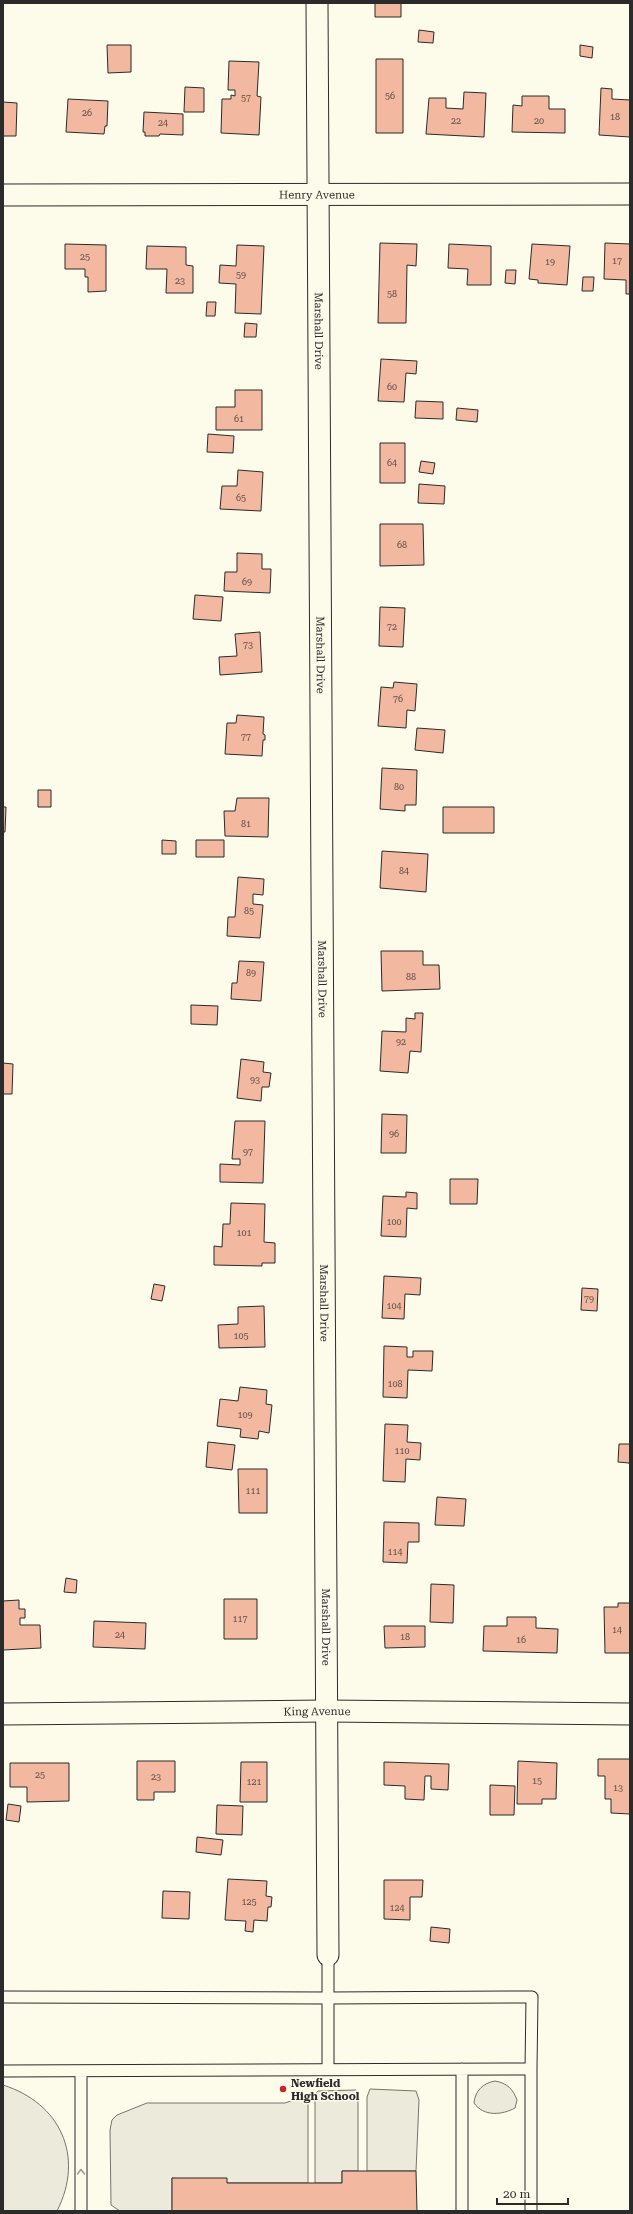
<svg xmlns="http://www.w3.org/2000/svg" width="633" height="2214" viewBox="0 0 633 2214" font-family="'Roboto Serif',serif">
<rect width="100%" height="100%" fill="#fdfbea"/>
<!-- green -->
<path fill="#ecebdb" stroke="#74746e" d="M 495,2081 C 507,2083 513,2089 517,2100 L 515,2108 C 502,2115 484,2117 474,2103 C 475,2091 483,2083 495,2081 Z
M 3,2085 C 60,2103 85,2156 57,2211 L 3,2211 Z
M 370,2089 L 416,2091 L 419,2100 L 416,2171 L 367,2171 L 367,2097 Z
M 356,2090 L 358,2094 L 358,2171 L 342,2171 L 342,2183 L 315,2183 L 315,2094 L 318,2091 Z
M 308,2095 L 308,2183 L 227,2183 L 172,2178 L 172,2211 L 120,2211 L 111,2205 L 110,2130 L 112,2120 L 117,2115 L 147,2103 L 285,2103 Z"/>
<!-- building -->
<path fill="#f2b8a0" stroke="#2b2b2b" d="M 375,3 L 401,3 L 401,17 L 375,17 Z
M 419,30 L 434,32 L 433,43 L 418,42 Z
M 107,45 L 131,45 L 131,72 L 108,73 Z
M 580,45 L 593,47 L 592,58 L 580,56 Z
M 376,59 L 403,59 L 403,133 L 376,133 Z
M 229,61 L 259,62 L 257,96 L 261,97 L 259,135 L 221,133 L 222,99 L 231,99 L 231,95 L 235,96 L 235,90 L 228,90 Z
M 185,87 L 204,88 L 204,112 L 184,112 Z
M 601,88 L 612,89 L 612,99 L 630,100 L 630,137 L 599,135 Z
M 464,92 L 486,93 L 484,137 L 426,134 L 429,98 L 446,98 L 446,108 L 463,109 Z
M 522,96 L 549,96 L 549,109 L 565,109 L 565,133 L 512,132 L 513,105 L 522,106 Z
M 68,99 L 108,101 L 107,126 L 105,126 L 104,134 L 66,132 Z
M 3,102 L 17,103 L 16,136 L 3,136 Z
M 144,112 L 183,114 L 183,135 L 160,134 L 159,136 L 145,136 L 145,132 L 143,132 Z
M 380,243 L 417,244 L 416,266 L 407,265 L 406,323 L 378,323 Z
M 605,243 L 630,244 L 630,294 L 626,294 L 626,280 L 604,279 Z
M 65,244 L 106,245 L 106,291 L 88,292 L 88,277 L 85,277 L 85,269 L 65,269 Z
M 449,244 L 491,246 L 491,285 L 467,285 L 468,269 L 448,268 Z
M 532,244 L 570,246 L 567,285 L 538,283 L 538,280 L 529,279 Z
M 237,245 L 264,246 L 261,314 L 235,313 L 236,284 L 219,283 L 220,265 L 236,266 Z
M 147,246 L 186,247 L 186,265 L 193,266 L 193,293 L 166,293 L 167,269 L 146,269 Z
M 506,270 L 516,270 L 515,284 L 505,283 Z
M 583,277 L 594,277 L 593,291 L 582,291 Z
M 207,302 L 216,302 L 215,316 L 206,316 Z
M 245,323 L 257,324 L 256,337 L 244,337 Z
M 381,359 L 417,361 L 416,374 L 406,373 L 404,402 L 378,401 Z
M 235,390 L 262,390 L 262,430 L 216,430 L 216,407 L 235,407 Z
M 416,401 L 443,402 L 443,419 L 415,418 Z
M 457,408 L 478,410 L 477,422 L 456,420 Z
M 208,434 L 234,436 L 233,453 L 207,452 Z
M 380,443 L 405,443 L 405,483 L 380,483 Z
M 421,461 L 435,463 L 433,474 L 419,472 Z
M 238,470 L 263,472 L 261,511 L 220,509 L 222,486 L 237,486 Z
M 419,484 L 445,486 L 444,504 L 418,503 Z
M 380,524 L 423,524 L 424,565 L 380,566 Z
M 237,553 L 262,554 L 262,569 L 271,569 L 270,593 L 224,591 L 225,572 L 237,572 Z
M 195,595 L 223,597 L 221,621 L 193,619 Z
M 380,607 L 405,608 L 403,647 L 379,646 Z
M 260,632 L 262,672 L 220,675 L 219,657 L 237,656 L 235,634 Z
M 394,682 L 417,684 L 415,711 L 407,710 L 406,728 L 378,726 L 381,687 L 393,688 Z
M 237,715 L 264,717 L 263,734 L 265,735 L 265,740 L 263,740 L 262,756 L 225,754 L 227,723 L 236,723 Z
M 417,728 L 445,730 L 443,753 L 415,750 Z
M 382,768 L 417,770 L 416,805 L 405,805 L 405,811 L 380,809 Z
M 38,790 L 51,790 L 51,807 L 38,807 Z
M 237,798 L 269,798 L 268,837 L 225,836 L 224,811 L 235,811 Z
M 3,807 L 6,807 L 5,832 L 3,832 Z
M 443,807 L 494,807 L 494,833 L 443,833 Z
M 162,840 L 176,841 L 176,854 L 162,854 Z
M 196,840 L 224,840 L 224,857 L 196,857 Z
M 382,851 L 428,854 L 426,892 L 380,888 Z
M 238,877 L 264,879 L 263,895 L 253,894 L 253,904 L 263,905 L 260,938 L 227,936 L 228,917 L 235,917 Z
M 381,951 L 423,951 L 423,965 L 439,965 L 440,989 L 382,991 Z
M 239,961 L 264,962 L 261,1001 L 231,999 L 232,983 L 237,983 Z
M 191,1005 L 218,1006 L 217,1025 L 191,1024 Z
M 415,1013 L 423,1013 L 421,1052 L 410,1051 L 408,1073 L 380,1071 L 382,1031 L 406,1032 L 406,1018 L 415,1019 Z
M 241,1059 L 264,1062 L 263,1072 L 271,1073 L 269,1087 L 262,1087 L 261,1101 L 237,1098 Z
M 3,1063 L 13,1064 L 12,1094 L 3,1094 Z
M 382,1114 L 407,1115 L 406,1153 L 381,1153 Z
M 235,1121 L 265,1121 L 263,1183 L 220,1182 L 220,1164 L 240,1165 L 240,1159 L 232,1159 Z
M 450,1179 L 478,1179 L 477,1204 L 450,1204 Z
M 406,1192 L 417,1193 L 417,1209 L 407,1208 L 406,1237 L 381,1236 L 383,1196 L 406,1197 Z
M 231,1203 L 265,1204 L 264,1242 L 275,1243 L 275,1263 L 262,1263 L 262,1266 L 214,1265 L 214,1246 L 222,1247 L 223,1224 L 230,1224 Z
M 384,1276 L 421,1278 L 420,1295 L 405,1294 L 404,1319 L 382,1318 Z
M 154,1284 L 165,1286 L 162,1301 L 151,1299 Z
M 582,1288 L 598,1289 L 597,1311 L 581,1310 Z
M 264,1306 L 265,1347 L 219,1348 L 218,1325 L 238,1324 L 238,1307 Z
M 384,1346 L 407,1347 L 407,1357 L 413,1357 L 413,1351 L 433,1351 L 432,1371 L 408,1370 L 407,1398 L 383,1397 Z
M 240,1387 L 267,1390 L 266,1404 L 272,1405 L 269,1433 L 259,1431 L 258,1439 L 240,1437 L 241,1429 L 217,1426 L 220,1399 L 238,1401 Z
M 385,1424 L 408,1425 L 407,1442 L 421,1443 L 420,1460 L 406,1459 L 405,1482 L 383,1481 Z
M 208,1442 L 235,1445 L 232,1470 L 206,1467 Z
M 619,1444 L 630,1444 L 630,1466 L 629,1463 L 618,1462 Z
M 238,1469 L 267,1469 L 267,1513 L 239,1513 Z
M 437,1497 L 466,1499 L 464,1526 L 435,1525 Z
M 384,1522 L 419,1523 L 419,1542 L 408,1542 L 407,1563 L 383,1562 Z
M 66,1578 L 77,1580 L 76,1593 L 64,1592 Z
M 431,1584 L 454,1585 L 453,1623 L 430,1622 Z
M 224,1599 L 257,1599 L 257,1639 L 224,1639 Z
M 19,1600 L 19,1609 L 25,1609 L 25,1618 L 20,1618 L 20,1625 L 40,1625 L 41,1648 L 3,1650 L 3,1601 Z
M 618,1603 L 630,1603 L 630,1653 L 605,1653 L 604,1607 L 618,1607 Z
M 507,1617 L 536,1617 L 536,1628 L 558,1629 L 557,1653 L 483,1651 L 484,1626 L 507,1626 Z
M 94,1621 L 146,1623 L 145,1649 L 93,1647 Z
M 384,1626 L 425,1626 L 425,1647 L 385,1648 Z
M 598,1759 L 630,1759 L 630,1814 L 611,1813 L 611,1799 L 605,1799 L 605,1776 L 598,1776 Z
M 137,1761 L 175,1761 L 175,1792 L 154,1792 L 154,1800 L 137,1800 Z
M 518,1761 L 557,1763 L 556,1799 L 542,1799 L 542,1804 L 517,1804 Z
M 241,1762 L 267,1762 L 267,1802 L 240,1802 Z
M 384,1762 L 449,1764 L 448,1790 L 431,1789 L 431,1776 L 425,1776 L 424,1800 L 405,1799 L 405,1786 L 384,1785 Z
M 10,1763 L 69,1763 L 69,1801 L 27,1802 L 27,1787 L 10,1787 Z
M 490,1785 L 515,1786 L 514,1815 L 490,1815 Z
M 8,1804 L 21,1806 L 19,1822 L 6,1820 Z
M 217,1805 L 243,1806 L 242,1835 L 216,1834 Z
M 197,1837 L 223,1840 L 221,1855 L 196,1852 Z
M 228,1879 L 267,1881 L 266,1896 L 272,1897 L 271,1907 L 268,1907 L 267,1921 L 254,1920 L 253,1932 L 245,1931 L 246,1921 L 225,1920 Z
M 384,1880 L 423,1880 L 422,1897 L 410,1897 L 410,1920 L 384,1919 Z
M 163,1891 L 190,1892 L 189,1919 L 162,1918 Z
M 431,1927 L 450,1929 L 449,1943 L 430,1941 Z
M 342,2171 L 416,2171 L 417,2211 L 172,2211 L 172,2178 L 227,2178 L 227,2183 L 342,2183 Z"/>
<g fill="none" stroke-linecap="round" stroke-linejoin="round">
<defs>
<path id="service" d="M 3,1997 L 328,1998 L 328,2069
M 531,2069 L 531,2211
M 3,2071 L 531,2069 L 532,1997 L 328,1998 L 328,1955
M 81,2211 L 81,2071
M 462,2211 L 462,2069"/>
<g id="minor">
<path id="s1" d="M 317,3 L 328,1955"/>
<path id="s2" d="M 3,195 L 630,194"/>
<path id="s3" d="M 3,1714 L 326,1711 L 630,1714"/>
</g>
</defs>
<!-- service casing -->
<use href="#service" stroke="#2b2b2b" stroke-width="13"/>
<!-- minor casing -->
<use href="#minor" stroke="#2b2b2b" stroke-width="23"/>
<!-- service -->
<use href="#service" stroke="#fdfbea" stroke-width="11"/>
<!-- minor -->
<use href="#minor" stroke="#fdfbea" stroke-width="21"/>
</g>
<!-- one-way arrows -->
<defs><path id="oneway-chevron" d="M-2-3.5L2.5 0L-2 3.5" fill="none" stroke-width="1.6" stroke-linecap="round" stroke-linejoin="round"/></defs>
<use stroke="#9e9d94" href="#oneway-chevron" transform="translate(81 2172) rotate(-90)"/>
<!-- markers -->
<circle fill="#c62828" stroke="#fdfbea" stroke-width="1.5" cx="283" cy="2089" r="4"/>
<g text-anchor="middle" dominant-baseline="central" stroke-width="3" stroke-linejoin="round" paint-order="stroke">
<!-- number labels -->
<g font-size="9" fill="#5d4e48">
<text x="390" y="96">56</text>
<text x="246" y="98">57</text>
<text x="87" y="113">26</text>
<text x="615" y="117">18</text>
<text x="456" y="121">22</text>
<text x="539" y="121">20</text>
<text x="163" y="123">24</text>
<text x="85" y="257">25</text>
<text x="617" y="261">17</text>
<text x="550" y="262">19</text>
<text x="241" y="275">59</text>
<text x="180" y="281">23</text>
<text x="392" y="294">58</text>
<text x="392" y="387">60</text>
<text x="239" y="419">61</text>
<text x="392" y="463">64</text>
<text x="241" y="498">65</text>
<text x="402" y="545">68</text>
<text x="247" y="582">69</text>
<text x="392" y="627">72</text>
<text x="248" y="645">73</text>
<text x="398" y="699">76</text>
<text x="246" y="737">77</text>
<text x="399" y="787">80</text>
<text x="246" y="824">81</text>
<text x="404" y="871">84</text>
<text x="249" y="911">85</text>
<text x="251" y="973">89</text>
<text x="411" y="977">88</text>
<text x="401" y="1042">92</text>
<text x="255" y="1080">93</text>
<text x="394" y="1134">96</text>
<text x="248" y="1152">97</text>
<text x="394" y="1222">100</text>
<text x="244" y="1233">101</text>
<text x="589" y="1299">79</text>
<text x="394" y="1306">104</text>
<text x="241" y="1336">105</text>
<text x="395" y="1384">108</text>
<text x="245" y="1415">109</text>
<text x="402" y="1451">110</text>
<text x="253" y="1491">111</text>
<text x="395" y="1552">114</text>
<text x="240" y="1619">117</text>
<text x="617" y="1630">14</text>
<text x="120" y="1635">24</text>
<text x="405" y="1637">18</text>
<text x="521" y="1640">16</text>
<text x="40" y="1775">25</text>
<text x="156" y="1777">23</text>
<text x="537" y="1781">15</text>
<text x="254" y="1782">121</text>
<text x="618" y="1788">13</text>
<text x="249" y="1902">125</text>
<text x="397" y="1908">124</text>
</g>
<!-- street labels -->
<g font-size="11" fill="#2b2b2b" stroke="#fdfbea">
<text stroke="none"><textPath href="#s2" startOffset="314">Henry Avenue</textPath></text>
<text stroke="none"><textPath href="#s1" startOffset="328">Marshall Drive</textPath></text>
<text stroke="none"><textPath href="#s1" startOffset="652">Marshall Drive</textPath></text>
<text stroke="none"><textPath href="#s1" startOffset="976">Marshall Drive</textPath></text>
<text stroke="none"><textPath href="#s1" startOffset="1300">Marshall Drive</textPath></text>
<text stroke="none"><textPath href="#s1" startOffset="1624">Marshall Drive</textPath></text>
<text stroke="none"><textPath href="#s3" startOffset="314">King Avenue</textPath></text>
</g>
<!-- poi labels -->
<g font-size="11" font-weight="bold" fill="#2b2b2b" stroke="#fdfbea" text-anchor="start">
<text x="291" y="2083">Newfield<tspan x="291" dy="13">High School</tspan></text>
</g>
</g>
<!-- border -->
<rect width="633" height="2214" fill="none" stroke="#2b2b2b" stroke-width="8"/>
<!-- scale -->
<path d="M497 2198v6h71v-6" fill="none" stroke="#2b2b2b" stroke-width="2"/>
<text x="503" y="2198" font-size="12" fill="#2b2b2b" stroke="#fdfbea" stroke-width="3" paint-order="stroke">20 m</text>
</svg>
